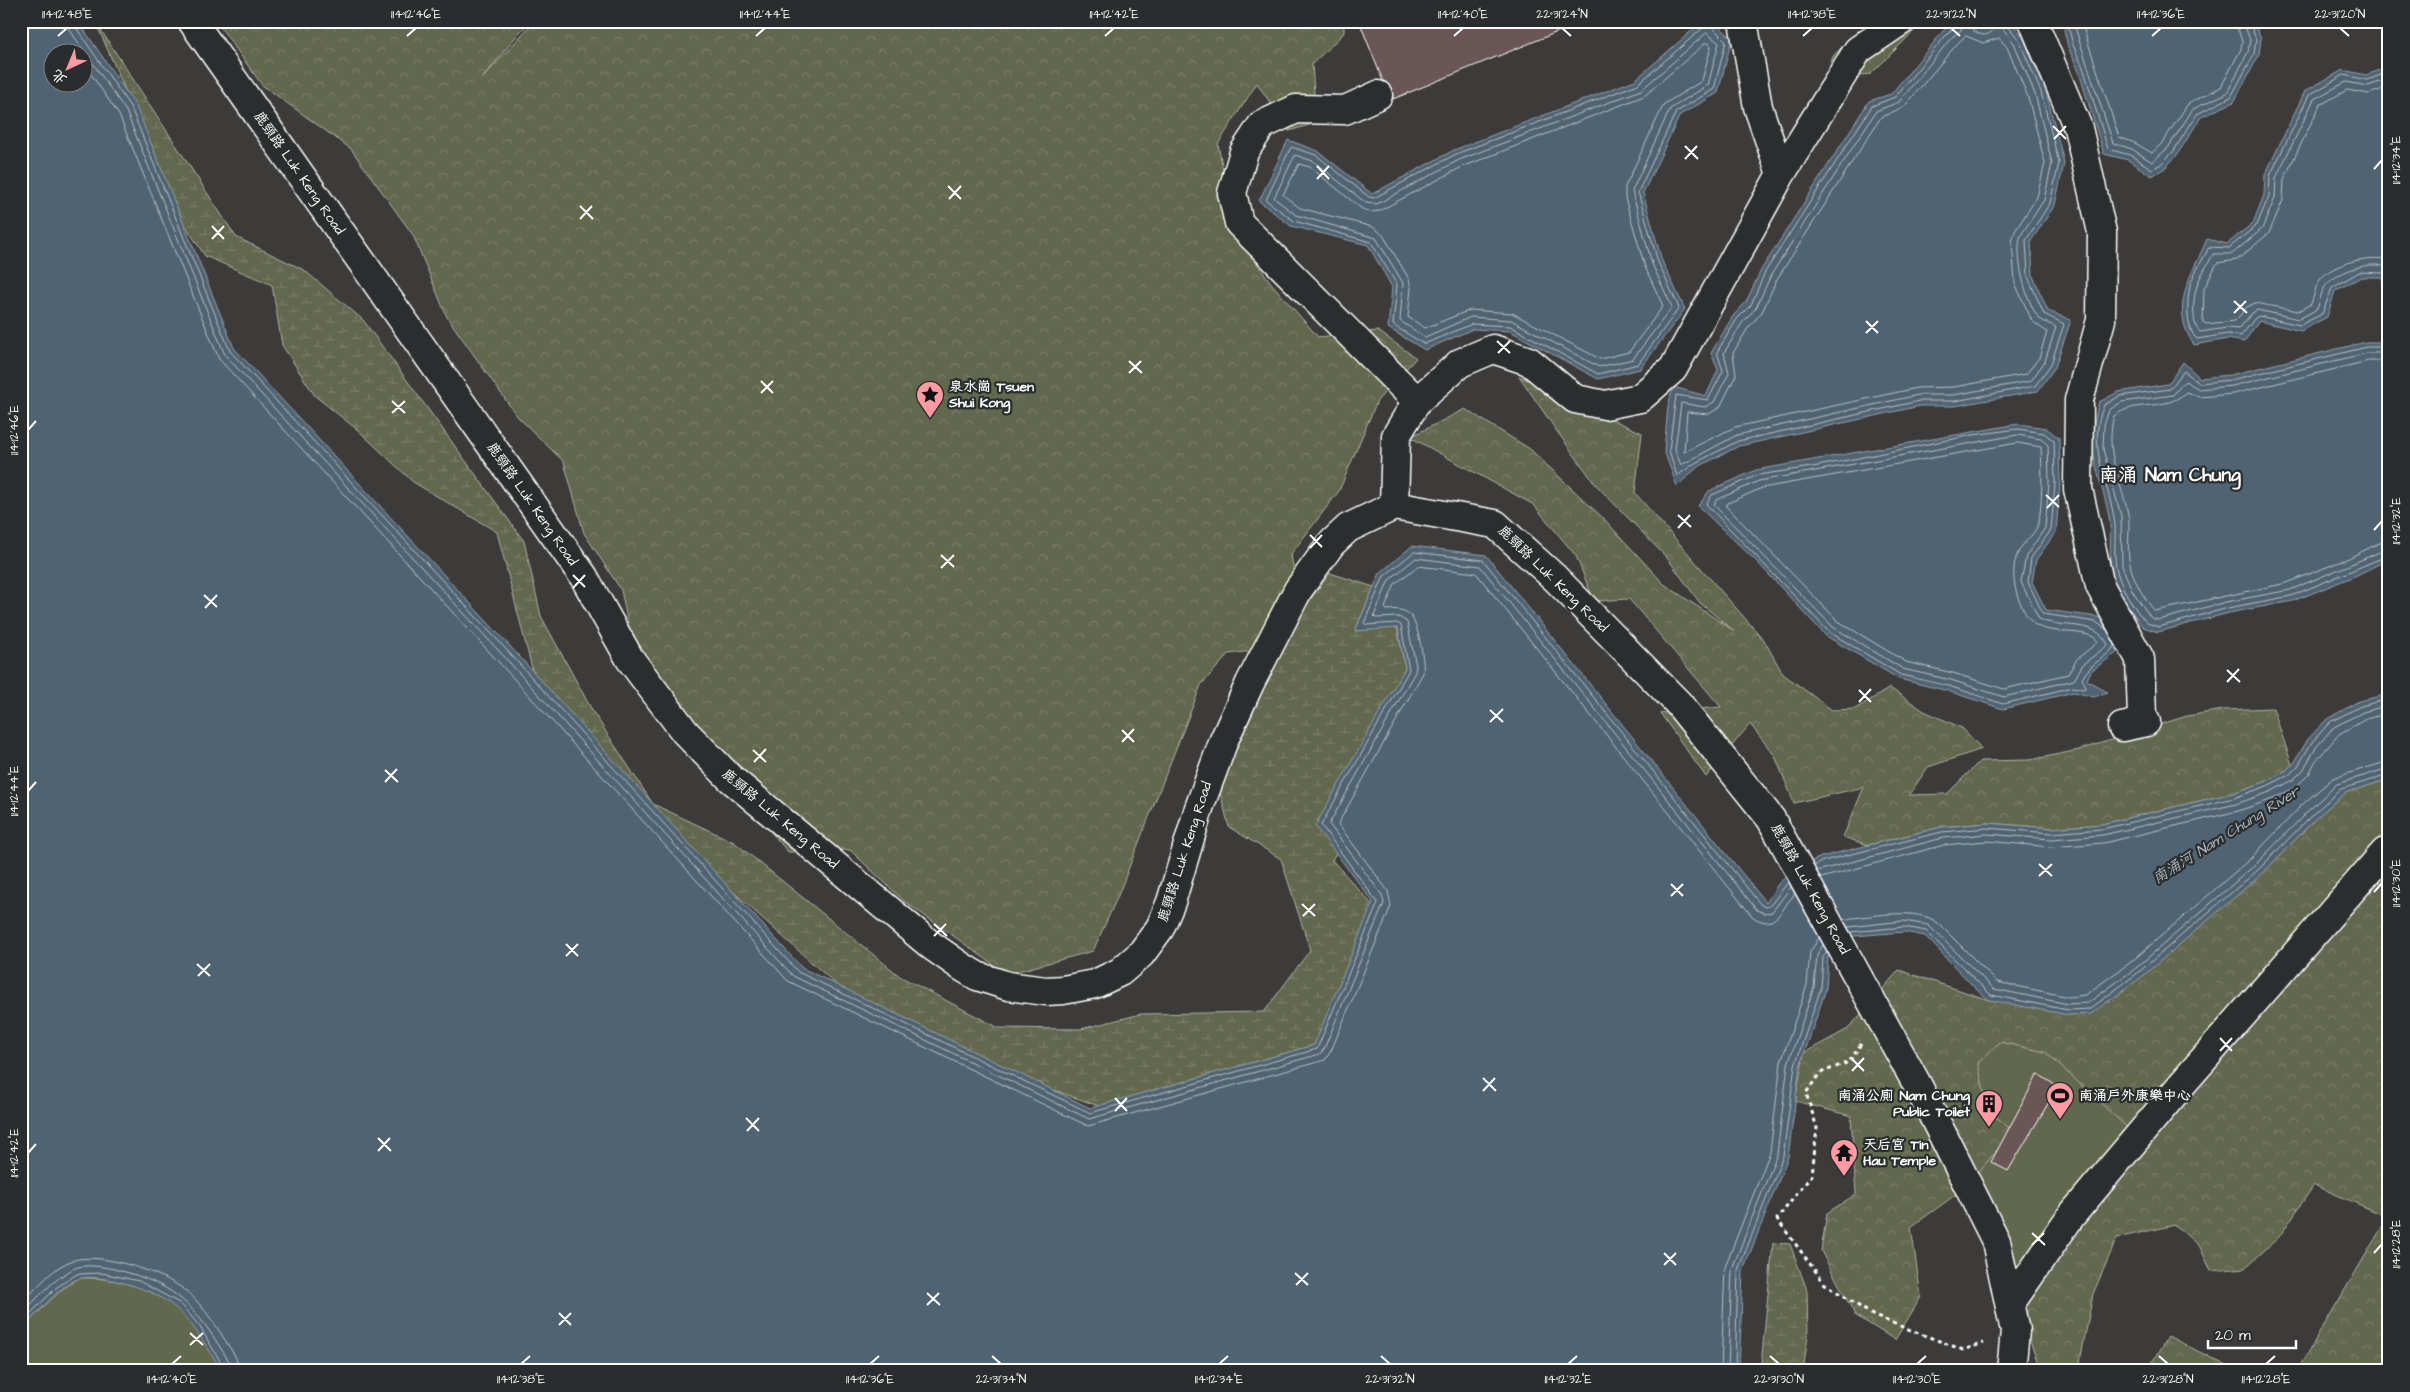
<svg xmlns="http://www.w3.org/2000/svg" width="2410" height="1392" viewBox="0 0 2410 1392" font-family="'Architects Daughter','LXGW WenKai TC',sans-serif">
<defs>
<pattern id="forest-crowns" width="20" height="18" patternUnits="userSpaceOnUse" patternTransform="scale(1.25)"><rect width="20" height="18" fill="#62674d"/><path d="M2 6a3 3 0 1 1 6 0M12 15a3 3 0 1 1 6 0" fill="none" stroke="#7a7e68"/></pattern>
<pattern id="wetland-marsh" width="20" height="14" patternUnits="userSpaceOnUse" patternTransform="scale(1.25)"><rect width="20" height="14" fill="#62674d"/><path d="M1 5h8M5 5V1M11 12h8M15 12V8" fill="none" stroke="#7a7e68"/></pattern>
</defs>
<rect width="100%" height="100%" fill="#3d3a3a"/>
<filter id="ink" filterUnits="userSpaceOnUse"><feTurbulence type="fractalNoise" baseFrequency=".02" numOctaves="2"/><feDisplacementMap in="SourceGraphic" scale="10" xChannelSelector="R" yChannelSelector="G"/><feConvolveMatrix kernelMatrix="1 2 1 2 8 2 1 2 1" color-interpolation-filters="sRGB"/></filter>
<g filter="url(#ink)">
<!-- forest -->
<path fill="url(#forest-crowns)" stroke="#b0b3a6" d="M 216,21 L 531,21 L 518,34 L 482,79 L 534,21 L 1344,21 L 1344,33 L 1312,64 L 1316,123 L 1289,131 L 1257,83 L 1218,144 L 1235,233 L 1271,283 L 1318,337 L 1378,331 L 1416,358 L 1377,401 L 1339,491 L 1291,554 L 1305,644 L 1229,654 L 1201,685 L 1117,898 L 1093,951 L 1007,974 L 904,901 L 850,850 L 788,852 L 721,774 L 642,691 L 621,590 L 584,533 L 564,462 L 517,416 L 447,317 L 413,235 L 351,149 L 262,85 Z
M 1876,21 L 1930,21 L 1918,27 L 1871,74 L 1826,79 L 1833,56 L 1858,31 Z
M 1519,376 L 1642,433 L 1635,493 L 1764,640 L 1783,674 L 1832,710 L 1855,709 L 1890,688 L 1924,711 L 1962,728 L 1982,749 L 1928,767 L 1909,795 L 1947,794 L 1980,761 L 2030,760 L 2079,750 L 2187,716 L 2223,710 L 2273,708 L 2292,765 L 2285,771 L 2265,782 L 2233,793 L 2102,824 L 2051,828 L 1987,823 L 1941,827 L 1868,845 L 1843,837 L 1864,787 L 1794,803 L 1775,756 L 1750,724 L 1706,777 L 1660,713 L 1721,707 L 1629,599 L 1594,601 L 1576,556 L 1534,505 L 1410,437 L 1465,409 L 1530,449 L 1604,519 L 1664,584 L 1734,631 L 1700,603 L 1668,559 L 1596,485 L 1556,430 Z
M 2389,779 L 2389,1371 L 2297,1371 L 2388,1217 L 2314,1185 L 2279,1237 L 2245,1268 L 2211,1271 L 2200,1247 L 2175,1225 L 2117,1238 L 2093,1294 L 2079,1367 L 2041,1371 L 2011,1291 L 2035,1205 L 1958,1193 L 1911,1227 L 1921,1297 L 1895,1340 L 1855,1315 L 1821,1251 L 1827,1213 L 1856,1194 L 1851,1116 L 1795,1101 L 1804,1053 L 1848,1029 L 1899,970 L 1989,1000 L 2111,1002 L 2263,873 L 2317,817 L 2345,793 Z
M 2168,1336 L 2237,1371 L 2147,1371 Z"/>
<!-- wetland -->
<path fill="url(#wetland-marsh)" stroke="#b0b3a6" d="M 95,21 L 236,237 L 304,270 L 363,320 L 524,541 L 541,616 L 593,712 L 653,804 L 734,842 L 901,977 L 999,1028 L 1081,1029 L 1141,1014 L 1264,1012 L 1310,950 L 1281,859 L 1229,827 L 1212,761 L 1274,648 L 1330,573 L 1374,587 L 1355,631 L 1396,621 L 1405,668 L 1353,823 L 1332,860 L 1377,910 L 1314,1045 L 1099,1106 L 890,1033 L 731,890 L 537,688 L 497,532 L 413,482 L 359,431 L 315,396 L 282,345 L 272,285 L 205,256 L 183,222 Z
M 1773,1243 L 1790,1244 L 1807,1290 L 1808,1335 L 1803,1371 L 1763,1371 L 1762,1355 Z"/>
<!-- park -->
<path fill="#62674d" stroke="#b0b3a6" d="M 2000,1042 L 2045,1052 L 2130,1130 L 2018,1270 L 2002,1231 L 1975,1176 L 2013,1131 L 1988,1110 L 1978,1063 Z
M 79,1278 C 112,1277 150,1286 177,1308 C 196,1323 209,1350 222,1371 L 21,1371 L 21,1329 L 60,1291 Z"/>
<!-- water -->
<path fill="#4f6473" stroke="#95a2ab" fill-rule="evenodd" d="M 21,21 L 78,21 L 136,106 L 234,348 L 518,655 L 802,968 L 1090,1108 L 1314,1045 L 1373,902 L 1315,826 L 1405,668 L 1398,628 L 1355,631 L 1380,573 L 1412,546 L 1486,555 L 1766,903 L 1778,884 L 1795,869 L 1821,857 L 1941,827 L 1987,823 L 2051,828 L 2102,824 L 2233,793 L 2265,782 L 2285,771 L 2294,763 L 2308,739 L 2327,719 L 2359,701 L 2389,694 L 2389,779 L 2345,793 L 2317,817 L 2263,873 L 2143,976 L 2091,1014 L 2068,1015 L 1989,1000 L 1977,990 L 1925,936 L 1904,932 L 1854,936 L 1836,946 L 1828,957 L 1826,989 L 1800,1066 L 1788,1157 L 1743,1271 L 1739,1371 L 222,1371 C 191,1321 177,1295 116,1281 C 105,1279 89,1275 78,1279 C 56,1287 39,1314 21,1329 ZM 52,52 L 82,52 L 82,82 L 52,82 Z
M 1703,21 L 1713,21 L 1732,38 L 1718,93 L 1680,115 L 1643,193 L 1662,261 L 1685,309 L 1640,369 L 1598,379 L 1510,331 L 1473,329 L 1425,350 L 1388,328 L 1392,287 L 1368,245 L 1291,226 L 1259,201 L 1288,140 L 1318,151 L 1372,194 L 1454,150 L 1635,80 Z
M 1955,21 L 1984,24 L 1993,21 L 2011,21 L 2023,37 L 2046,91 L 2064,163 L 2055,205 L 2031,241 L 2033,276 L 2048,311 L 2071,320 L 2055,367 L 2038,391 L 1955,406 L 1920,406 L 1739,446 L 1698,467 L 1677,486 L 1664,451 L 1668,406 L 1673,387 L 1706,396 L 1718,370 L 1711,353 L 1733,316 L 1746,302 L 1761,270 L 1869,101 L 1891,94 L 1944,30 Z
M 2062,21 L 2251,21 L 2254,23 L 2261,38 L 2259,55 L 2234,102 L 2201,117 L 2177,155 L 2165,168 L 2152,176 L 2128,160 L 2104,154 L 2078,69 L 2068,47 Z
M 2389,67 L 2389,309 L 2386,305 L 2382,277 L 2361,277 L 2335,291 L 2327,317 L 2301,331 L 2259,321 L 2244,342 L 2228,339 L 2194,345 C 2168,307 2192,275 2207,239 L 2227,244 L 2253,223 L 2264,195 L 2265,175 L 2305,91 L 2343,70 L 2366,75 Z
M 2366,342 L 2389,342 L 2389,559 L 2357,575 L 2293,601 L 2229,613 L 2158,632 L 2143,627 C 2131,610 2113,588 2111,567 C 2109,551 2112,533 2109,517 C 2100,470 2084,454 2099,402 L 2118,392 L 2168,384 L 2183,362 L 2200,378 L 2230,375 Z
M 2018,424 L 2046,428 L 2059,438 L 2060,483 L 2056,532 L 2036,560 L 2032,582 L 2046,610 L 2098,617 L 2111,626 L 2120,643 L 2118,652 L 2091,671 L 2087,680 L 2107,692 L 2094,697 L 2074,692 L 2003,709 L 1948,691 L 1899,679 L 1826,636 L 1758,563 L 1698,506 L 1709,491 L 1756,470 Z"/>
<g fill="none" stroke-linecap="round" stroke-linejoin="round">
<!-- shore -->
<path stroke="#b9c1c7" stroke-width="1" d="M 68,21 L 69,29 L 126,111 L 225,355 L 510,663 L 793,976 L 1089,1119 L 1320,1054 L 1324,1049 L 1384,903 L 1382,895 L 1329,824 L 1415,672 L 1416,666 L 1407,622 L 1399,617 L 1376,618 L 1374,616 L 1389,580 L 1416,558 L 1480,566 L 1757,910 L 1764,913 L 1772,912 L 1791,887
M 74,21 L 75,26 L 131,108 L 230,351 L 514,658 L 798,972 L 1090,1113 L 1317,1049 L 1378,903 L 1321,825 L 1409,670 L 1401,625 L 1397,623 L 1366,625 L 1364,623 L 1384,576 L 1414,552 L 1483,560 L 1761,905 L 1766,907 L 1770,906 L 1788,882
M 1705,21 L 1704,27 L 1638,84 L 1456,154 L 1374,198 L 1369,197 L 1316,155 L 1291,147 L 1266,200 L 1294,221 L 1371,242 L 1397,285 L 1393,325 L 1424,344 L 1472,324 L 1510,326 L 1598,374 L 1638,364 L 1679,308 L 1658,262 L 1638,192 L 1676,112 L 1714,89 L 1726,41 L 1712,27 L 1710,21
M 1958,21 L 1956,26 L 1947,34 L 1895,97 L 1872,106 L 1765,272 L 1751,305 L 1737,319 L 1717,352 L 1723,371 L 1708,400 L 1676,395 L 1669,450 L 1677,476 L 1695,463 L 1738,441 L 1919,401 L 1955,401 L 2035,386 L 2051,364 L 2064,324 L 2044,314 L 2028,277 L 2026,240 L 2050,203 L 2059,163 L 2041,92 L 2019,40 L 2008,26 L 2007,21
M 1964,21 L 1961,30 L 1951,38 L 1899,102 L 1876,111 L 1771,275 L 1756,308 L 1742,323 L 1724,353 L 1729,373 L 1714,402 L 1705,407 L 1681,403 L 1675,450 L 1681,465 L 1737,435 L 1918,395 L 1954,395 L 2031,381 L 2045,361 L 2056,327 C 2051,324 2044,323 2039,318 C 2026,303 2014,255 2021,235 L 2044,200 L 2052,163 L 2035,94 L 2014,43 L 2000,25 L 1997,25 C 1992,35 1983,38 1974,31 L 1971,21
M 2067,21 L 2073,45 L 2083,67 L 2108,149 L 2130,155 L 2152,169 L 2161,164 L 2173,152 L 2197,114 L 2231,97 L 2254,54 L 2256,39 L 2249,21
M 2073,21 L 2113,143 L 2132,149 L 2152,162 L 2168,148 L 2193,109 L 2227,93 L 2248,52 L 2250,40 L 2243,21
M 2081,21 L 2119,137 L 2135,143 L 2152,153 L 2162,143 L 2188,104 L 2221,87 L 2241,49 L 2242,41 L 2235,21
M 1707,33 L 1719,43 L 1708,85 L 1670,109 L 1632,191 L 1652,264 L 1672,307 L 1633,359 L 1599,367 L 1511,320 L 1471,317 L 1425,337 L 1400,321 L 1403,283 L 1376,238 L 1296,215 L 1274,198 L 1295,155 L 1313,161 L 1366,203 L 1377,204 L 1459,160 L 1641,90 Z
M 1966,36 L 1983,43 L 1999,38 L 2007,47 L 2028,97 L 2045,163 L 2037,197 L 2015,231 L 2012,242 L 2015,283 L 2032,321 L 2047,332 L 2039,358 L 2026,374 L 1954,387 L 1917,388 L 1735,427 L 1684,452 L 1687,412 L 1709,414 L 1720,407 L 1736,375 L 1733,353 L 1748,328 L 1762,312 L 1777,279 L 1881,117 L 1904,107 L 1957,44 Z
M 1706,43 L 1709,43 L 1711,46 L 1702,81 L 1664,104 L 1625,187 L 1625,198 L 1645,267 L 1663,306 L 1629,352 L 1600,359 L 1512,313 L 1470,310 L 1425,328 L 1408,317 L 1411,288 L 1409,279 L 1383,235 L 1373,227 L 1300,208 L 1283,195 L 1299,164 L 1310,167 L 1362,209 L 1370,212 L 1379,211 L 1462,167 L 1644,96 Z
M 82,61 L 119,115 L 219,359 L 504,668 L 788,981 L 1088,1126 L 1325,1060 L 1331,1051 L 1391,906 L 1388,891 L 1338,824 L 1423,673 C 1425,662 1418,623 1410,615 C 1404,609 1396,609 1387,610 L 1385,608 L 1395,584 L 1418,566 L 1476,573 L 1752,916 C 1776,934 1782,906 1795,894
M 2389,72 L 2367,80 L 2344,75 L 2309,95 L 2270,176 L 2269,196 L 2257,225 L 2229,248 L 2209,247 C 2204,259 2193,273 2190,286 C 2187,301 2185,328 2197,339 L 2228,334 L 2241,336 L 2255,318 L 2259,316 L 2300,325 L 2322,314 L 2332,288 L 2359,272 L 2384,273 L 2387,276 L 2389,289
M 2389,79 L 2368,86 L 2346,82 L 2314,99 L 2276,178 L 2275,198 L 2262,229 L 2232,254 L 2213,254 C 2208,265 2200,275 2197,286 C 2193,297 2191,325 2200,332 L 2227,328 L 2239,329 L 2251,314 L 2257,310 L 2299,319 L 2317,309 C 2320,302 2321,290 2327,284 C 2339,271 2372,259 2389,268
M 2389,87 L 2369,94 L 2347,90 L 2320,105 L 2284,179 L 2283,200 L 2269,233 L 2237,260 L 2217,263 L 2204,289 L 2203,322 L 2206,324 L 2235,321 L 2247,307 L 2255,303 L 2298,311 L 2311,304 C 2314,297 2315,288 2319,281 C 2330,264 2369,254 2389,260
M 2389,347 L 2367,347 L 2231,380 L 2199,383 L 2184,371 L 2170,389 L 2120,396 L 2104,405 C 2087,445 2107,479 2114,517 C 2117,533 2113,550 2116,567 C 2119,585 2134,609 2147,623 L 2159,627 L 2228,608 L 2291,596 L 2389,555
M 2389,353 L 2367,353 L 2232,386 L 2199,389 L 2185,381 L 2173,395 L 2122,402 L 2109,410 L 2104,425 L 2103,449 L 2121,516 L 2122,566 L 2132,590 L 2151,618 L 2159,620 L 2226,602 L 2290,590 L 2389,548
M 2389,361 L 2368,361 L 2233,394 L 2200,397 L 2186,392 C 2167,412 2135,399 2114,416 C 2104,451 2121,481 2128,514 C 2131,530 2126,548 2130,564 C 2133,580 2145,600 2155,611 L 2287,583 L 2349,558 L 2379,543 L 2389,541
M 2018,435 L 2041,439 L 2048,445 L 2049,483 L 2045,528 L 2026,556 L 2021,582 L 2039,619 C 2062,630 2096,618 2108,645 L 2083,664 L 2074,680 L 2004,697 L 1951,680 L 1903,669 L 1833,627 L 1714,505 L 1716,500 L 1759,481 Z
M 2018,443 L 2041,447 C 2042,467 2043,505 2038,524 C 2036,533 2025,541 2020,549 C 2007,570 2016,603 2031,621 C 2045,638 2090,626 2098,642 L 2077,659 L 2068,674 L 2004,689 L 1953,673 L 1906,662 L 1838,621 L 1726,506 L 1728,503 L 1762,488 Z
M 2107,630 L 2096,622 L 2043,614 L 2028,582 L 2031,558 L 2051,530 L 2055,483 L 2054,441 L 2044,433 L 2018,429 L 1973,435 L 1818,466 L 1758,475 L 1712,495 L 1706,504 L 1829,632 L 1901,675 L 1949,686 L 2003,704 L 2073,687 L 2084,689 L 2086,686 L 2082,679 C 2089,662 2112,656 2115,644
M 1814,866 L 1823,861 L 1942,832 L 1987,828 L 2051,833 L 2102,829 L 2234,798 L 2267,786 L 2289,775 L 2298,766 L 2312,742 L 2330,722 L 2361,706 L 2389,699
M 1817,871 L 1943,838 L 1987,834 L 2051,839 L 2103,835 L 2236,804 L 2270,792 L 2293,780 L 2303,770 L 2317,746 L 2334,727 L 2363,712 L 2389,705
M 1821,878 L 1944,845 L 1987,841 L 2051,847 L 2104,843 L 2238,811 L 2273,799 L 2296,787 L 2309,774 L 2315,762 L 2339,734 L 2366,719 L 2389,713
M 1844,920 L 1852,918 C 1875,916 1918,907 1938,923 L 1997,982 L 2069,997 L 2085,995 L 2131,962 L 2250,859 L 2304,803 L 2333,778 L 2389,761
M 1848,927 L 1904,921 L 1928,925 L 1994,989 L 2068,1004 L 2088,1003 L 2136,968 L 2255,865 L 2310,809 L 2337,784 L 2389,768
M 1851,932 L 1904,927 L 1926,931 L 1991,995 L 2068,1010 L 2090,1009 L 2139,972 L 2259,869 L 2314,813 L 2341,789 L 2389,775
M 21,1304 C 36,1289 53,1266 74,1260 C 103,1252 169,1274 191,1295 C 204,1308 215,1324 225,1340 C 231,1350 239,1359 239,1371
M 21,1314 C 38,1298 52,1280 73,1269 C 83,1263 103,1267 114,1269 C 180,1285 196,1308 230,1363 L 232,1371
M 21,1323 L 57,1287 L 77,1274 L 102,1273 L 139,1281 L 181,1304 L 200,1327 L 226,1371
M 1721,1371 L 1725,1267 L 1770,1152 L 1781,1062 L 1807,985 L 1810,952 L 1819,938
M 1728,1371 L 1732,1269 L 1777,1154 L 1788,1064 L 1814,987 L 1817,955 L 1823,945
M 1735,1371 L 1738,1270 L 1783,1156 L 1795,1065 L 1821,988 L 1823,957 L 1827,951"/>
</g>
<!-- building -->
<path fill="#6a5757" stroke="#fff" d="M 1359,21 L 1582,21 L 1582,22 L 1393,99 L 1392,89 L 1383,81 Z
M 2038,1074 L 2058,1087 L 2008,1171 L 1991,1162 Z"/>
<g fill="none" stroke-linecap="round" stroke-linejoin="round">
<defs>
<path id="minor" d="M 192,21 L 584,577 L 630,659 L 685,732 L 730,778 L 932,946 L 962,967 L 977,976 L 1008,986 L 1046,991 L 1063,990 L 1095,984 L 1120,972 L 1141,954 L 1160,928 L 1171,902 L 1199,808 L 1224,740 L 1250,683 L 1298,590 L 1331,544 L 1348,528 L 1394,506 L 1495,524 L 1555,578 L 1678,703 L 1771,819 L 1918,1086 L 1996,1241 L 2015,1331 L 2011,1371
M 1743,21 L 1758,107 L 1781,174
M 2033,21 L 2078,128 L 2102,232 L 2101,320 L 2079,400 L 2078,489 L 2100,586 L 2140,659 L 2142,715 L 2146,722 L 2122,727
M 1378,95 L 1345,110 L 1296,109 L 1262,125 L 1244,152 L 1232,193 L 1239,223 L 1417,401
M 1394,506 L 1396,436 L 1417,401 L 1460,363 L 1493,349 L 1529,361 L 1575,399 L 1605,405 L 1640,398 L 1673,369 L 1781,174 L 1858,50 L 1901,21
M 2010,1304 L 2071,1216 L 2183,1083 L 2385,852 L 2389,851"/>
</defs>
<!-- minor casing -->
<use href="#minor" stroke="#fff" stroke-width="31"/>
<!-- path -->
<path stroke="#fff" stroke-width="3" stroke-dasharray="4 4" stroke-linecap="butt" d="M 1861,1044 L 1849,1062 L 1820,1073 L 1806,1093 L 1817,1128 L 1812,1175 L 1777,1219 L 1825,1284 L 1874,1316 L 1963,1350 L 1984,1343"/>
<!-- minor -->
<use href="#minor" stroke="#2a2d2e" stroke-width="28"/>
</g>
</g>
<!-- ticks -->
<path fill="none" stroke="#fff" stroke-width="2" d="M 1562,28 L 1571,36M 1951,28 L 1960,36M 2340,28 L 2349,36M 58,36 L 67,28M 407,36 L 416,28M 756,36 L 765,28M 1105,36 L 1114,28M 1454,36 L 1463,28M 1803,36 L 1812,28M 2152,36 L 2161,28M 2053,126 L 2066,139M 2054,139 L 2066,126M 1685,146 L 1698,159M 1685,159 L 1697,146M 1317,166 L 1329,179M 2374,169 L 2382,160M 1317,179 L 1329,166M 948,186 L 961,199M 949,199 L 961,186M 580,206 L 593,219M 580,219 L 592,206M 212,226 L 224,239M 212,239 L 224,226M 2234,301 L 2247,313M 2234,313 L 2246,301M 1866,321 L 1878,333M 1866,333 L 1878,321M 1497,341 L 1510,353M 1498,353 L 1510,341M 1129,361 L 1142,373M 1129,373 L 1141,361M 761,381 L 773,393M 761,393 L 773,381M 392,401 L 405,413M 392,413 L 405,401M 28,430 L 36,421M 2046,495 L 2059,507M 2047,508 L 2059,495M 1678,515 L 1691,527M 1678,528 L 1690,515M 2374,530 L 2382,521M 1310,535 L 1322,547M 1310,548 L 1322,535M 941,555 L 954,567M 941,568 L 954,555M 573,575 L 585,587M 573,588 L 585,575M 204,595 L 217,607M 205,608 L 217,595M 2227,670 L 2240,682M 2227,682 L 2239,669M 1859,690 L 1871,702M 1859,702 L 1871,689M 1490,710 L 1503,722M 1490,722 L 1503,709M 1122,730 L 1134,742M 1122,742 L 1134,729M 753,750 L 766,762M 754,762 L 766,749M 385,770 L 398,782M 385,782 L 397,769M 28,791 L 36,782M 2039,864 L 2052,876M 2039,876 L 2052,864M 1671,884 L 1683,896M 2374,892 L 2382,883M 1671,896 L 1683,884M 1302,904 L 1315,916M 1303,916 L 1315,904M 934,924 L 947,936M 934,936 L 946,924M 566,944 L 578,956M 566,956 L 578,944M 197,964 L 210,976M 198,976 L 210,964M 2220,1038 L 2232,1051M 2220,1051 L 2232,1038M 1851,1058 L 1864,1071M 1852,1071 L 1864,1058M 1483,1078 L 1496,1091M 1483,1091 L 1495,1078M 1115,1098 L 1127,1111M 1115,1111 L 1127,1098M 746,1118 L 759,1131M 747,1131 L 759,1118M 378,1138 L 391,1151M 378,1151 L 390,1138M 28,1153 L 36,1144M 2032,1233 L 2045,1245M 2032,1245 L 2044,1233M 1664,1253 L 1676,1265M 2374,1253 L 2382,1244M 1664,1265 L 1676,1253M 1295,1273 L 1308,1285M 1296,1285 L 1308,1273M 927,1293 L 940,1305M 927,1305 L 939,1293M 559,1313 L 571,1325M 559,1325 L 571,1313M 190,1333 L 203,1345M 190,1345 L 203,1333M 992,1356 L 1001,1364M 1381,1356 L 1390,1364M 1770,1356 L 1779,1364M 2159,1356 L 2168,1364M 172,1364 L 181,1356M 521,1364 L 530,1356M 870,1364 L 879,1356M 1219,1364 L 1228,1356M 1568,1364 L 1577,1356M 1917,1364 L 1926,1356M 2266,1364 L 2275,1356"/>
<!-- icons -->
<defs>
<symbol id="sight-pin" viewBox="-11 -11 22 30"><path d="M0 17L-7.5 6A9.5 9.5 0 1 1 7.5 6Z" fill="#ff9aa2" stroke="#2a2d2e"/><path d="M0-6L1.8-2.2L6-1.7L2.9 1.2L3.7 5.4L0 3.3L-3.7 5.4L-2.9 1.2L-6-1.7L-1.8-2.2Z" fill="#111"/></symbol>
<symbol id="stadium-pin" viewBox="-11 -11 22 30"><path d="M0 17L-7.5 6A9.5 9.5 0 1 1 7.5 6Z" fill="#ff9aa2" stroke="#2a2d2e"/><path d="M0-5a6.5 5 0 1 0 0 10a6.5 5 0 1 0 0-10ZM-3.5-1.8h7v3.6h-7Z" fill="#111"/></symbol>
<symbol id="building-pin" viewBox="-11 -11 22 30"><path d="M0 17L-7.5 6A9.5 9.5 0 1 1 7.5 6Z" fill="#ff9aa2" stroke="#2a2d2e"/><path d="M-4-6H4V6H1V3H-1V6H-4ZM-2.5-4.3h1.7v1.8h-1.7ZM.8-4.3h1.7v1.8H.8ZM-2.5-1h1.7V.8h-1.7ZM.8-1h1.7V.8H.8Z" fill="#111"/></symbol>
<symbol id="temple-pin" viewBox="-11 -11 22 30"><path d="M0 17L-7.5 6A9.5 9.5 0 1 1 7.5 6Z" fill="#ff9aa2" stroke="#2a2d2e"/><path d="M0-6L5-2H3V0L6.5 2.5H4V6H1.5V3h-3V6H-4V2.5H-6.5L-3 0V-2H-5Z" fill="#111"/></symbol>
</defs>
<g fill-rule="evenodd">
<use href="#sight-pin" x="914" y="379" width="32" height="43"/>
<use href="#stadium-pin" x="2044" y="1080" width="32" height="43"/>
<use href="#building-pin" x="1973" y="1088" width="32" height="43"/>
<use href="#temple-pin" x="1828" y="1137" width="32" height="43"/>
</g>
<g text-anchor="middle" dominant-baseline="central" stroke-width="4.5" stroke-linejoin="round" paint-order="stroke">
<!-- street labels -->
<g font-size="14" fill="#fff" stroke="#2a2d2e">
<text transform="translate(299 173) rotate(55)">鹿頸路 Luk Keng Road</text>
<text transform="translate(532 504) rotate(55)">鹿頸路 Luk Keng Road</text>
<text transform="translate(1553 579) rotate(44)">鹿頸路 Luk Keng Road</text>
<text transform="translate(780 819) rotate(40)">鹿頸路 Luk Keng Road</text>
<text transform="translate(1185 852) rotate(-72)">鹿頸路 Luk Keng Road</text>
<text transform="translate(1810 889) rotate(61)">鹿頸路 Luk Keng Road</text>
</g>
<!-- poi labels -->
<g font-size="14" font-weight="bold" fill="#fff" stroke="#2a2d2e" text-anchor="start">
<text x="949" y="387">泉水崗 Tsuen<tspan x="949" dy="16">Shui Kong</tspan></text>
<text x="1970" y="1096" text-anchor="end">南涌公廁 Nam Chung<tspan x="1970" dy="16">Public Toilet</tspan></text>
<text x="2079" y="1096">南涌戶外康樂中心</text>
<text x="1863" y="1145">天后宮 Tin<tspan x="1863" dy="16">Hau Temple</tspan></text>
</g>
<!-- water labels -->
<g font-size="15" font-style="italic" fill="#b0b9c0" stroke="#2a2d2e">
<text transform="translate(2226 835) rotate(-32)">南涌河 Nam Chung River</text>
</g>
<!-- district labels -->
<g font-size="19" font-weight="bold" fill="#fff" stroke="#2a2d2e">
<text x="2170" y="475">南涌 Nam Chung</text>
</g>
</g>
<!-- margin -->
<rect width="2410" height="1392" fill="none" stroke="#2a2d2e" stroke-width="55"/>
<!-- north arrow -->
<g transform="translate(68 68) rotate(224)"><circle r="24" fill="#2a2d2e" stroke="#7f8182"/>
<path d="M0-4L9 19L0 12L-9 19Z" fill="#ff9aa2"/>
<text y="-8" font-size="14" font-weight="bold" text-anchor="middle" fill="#ffffff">北</text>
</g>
<!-- scale -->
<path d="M2208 1340v8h88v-8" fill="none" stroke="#ffffff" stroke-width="2.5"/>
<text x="2215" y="1340" font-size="15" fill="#ffffff" stroke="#2a2d2e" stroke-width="4" paint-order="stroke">20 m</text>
<rect x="28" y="28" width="2354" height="1336" fill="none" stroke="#fff" stroke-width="2"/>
<g font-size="12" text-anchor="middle" fill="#fff">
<text x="67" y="18">114°12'48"E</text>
<text x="416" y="18">114°12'46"E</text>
<text x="765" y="18">114°12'44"E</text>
<text x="1114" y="18">114°12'42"E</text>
<text x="1463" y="18">114°12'40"E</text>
<text x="1562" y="18">22°31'24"N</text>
<text x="1812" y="18">114°12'38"E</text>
<text x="1951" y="18">22°31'22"N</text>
<text x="2161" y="18">114°12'36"E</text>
<text x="2340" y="18">22°31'20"N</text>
<text transform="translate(2396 160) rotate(-90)" y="4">114°12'34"E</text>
<text transform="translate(14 430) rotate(-90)" y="4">114°12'46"E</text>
<text transform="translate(2396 521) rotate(-90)" y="4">114°12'32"E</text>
<text transform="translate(14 791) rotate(-90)" y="4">114°12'44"E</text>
<text transform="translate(2396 883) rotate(-90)" y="4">114°12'30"E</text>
<text transform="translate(14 1153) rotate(-90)" y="4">114°12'42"E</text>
<text transform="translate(2396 1244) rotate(-90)" y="4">114°12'28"E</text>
<text x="172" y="1383">114°12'40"E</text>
<text x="521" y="1383">114°12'38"E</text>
<text x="870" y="1383">114°12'36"E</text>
<text x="1001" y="1383">22°31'34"N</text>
<text x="1219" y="1383">114°12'34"E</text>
<text x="1390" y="1383">22°31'32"N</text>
<text x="1568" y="1383">114°12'32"E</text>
<text x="1779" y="1383">22°31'30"N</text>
<text x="1917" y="1383">114°12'30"E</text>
<text x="2168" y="1383">22°31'28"N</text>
<text x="2266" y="1383">114°12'28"E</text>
</g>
</svg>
